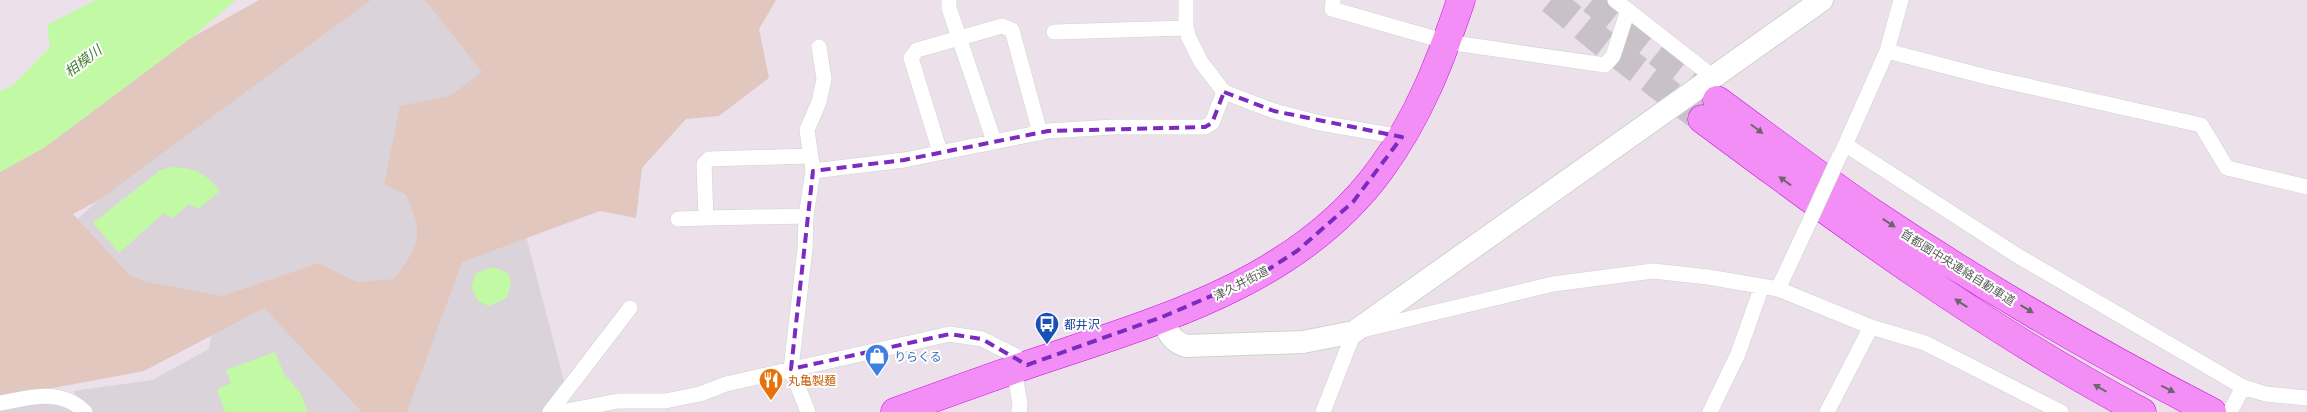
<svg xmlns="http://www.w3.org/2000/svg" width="2307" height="412" viewBox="0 0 2307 412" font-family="Poppins,'Noto Sans JP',sans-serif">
<rect width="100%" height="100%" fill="#ece1eb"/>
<!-- industrial -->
<path fill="#dad4da" d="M 358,0 L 434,0 L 494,78 L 526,236 L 565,385 L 541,412 L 91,412 L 73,391 L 152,380 L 209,349 L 214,319 L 139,296 L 75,221 L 161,145 Z
M 48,400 L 78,412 L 0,412 L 0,409 Z"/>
<!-- green -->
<path fill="#e2c7bf" d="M 259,0 L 371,0 L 99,200 L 73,214 L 130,276 L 147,282 L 222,296 L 319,263 L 357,282 L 394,279 C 420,245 424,234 406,195 L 384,184 L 400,106 L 450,96 L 482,72 L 425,0 L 776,0 L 759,29 L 769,78 L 719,116 L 686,119 L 642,168 L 636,218 L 600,211 L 462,262 L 407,412 L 362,412 L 264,308 L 144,371 L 0,398 L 0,172 L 45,147 L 191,38 Z"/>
<!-- water -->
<path fill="#c1f9a4" d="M 96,0 L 236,0 L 191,38 L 45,147 L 0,172 L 0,91 L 12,86 L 50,47 L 47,25 Z
M 170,167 C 194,168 205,172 220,191 L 198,209 L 189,204 L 173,218 L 164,213 L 119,253 L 93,223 L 159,171 Z
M 492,267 L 507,272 L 511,282 L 507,298 L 489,306 L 478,301 L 471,288 L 475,274 Z
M 275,352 L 284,374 L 300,392 L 308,412 L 225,412 L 217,389 L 231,383 L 226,370 Z"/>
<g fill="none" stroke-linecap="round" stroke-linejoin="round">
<!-- highway-tunnel -->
<path stroke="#c8c1c7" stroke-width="28" stroke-dasharray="28 14" stroke-linecap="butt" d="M 1551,0 L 1598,39 L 1702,119
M 1592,0 L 1717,100"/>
<defs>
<path id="street" d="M 949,0 L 949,8 L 994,141
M 1186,0 L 1186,28 L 1189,38 L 1201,62 L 1224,92 L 1274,111 L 1320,123 L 1402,137
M 1333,0 L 1332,9 L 1447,42 L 1605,65 L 1613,56 L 1628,10
M 1615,0 L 1713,77
M 1054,32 L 1186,28
M 1887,51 L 1987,77 L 2201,125 L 2227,168 L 2307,187
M 1846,145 L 2018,256 L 2243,387 L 2266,394 L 2307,398
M 940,152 L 911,58 L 917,50 L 1002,26 L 1012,30 L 1040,133
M 1842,152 L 1887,51 L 1901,0
M 813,171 L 904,160 L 1048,131 L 1113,127 L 1205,127 L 1212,123 L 1224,92
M 806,216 L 706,218 L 704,164 L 709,159 L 809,156
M 678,219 L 706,218
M 1778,289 L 1807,227
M 1014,369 L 1020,404 L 1019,412
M 0,403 C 30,398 60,387 85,412
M 550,412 L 630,308
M 561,412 L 618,401 L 665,401 L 700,394 L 726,384 L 950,334 L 982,339 L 1014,355 L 1027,365
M 808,412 L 791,369 L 805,249 L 806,216 L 813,171 L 807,130 L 819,102 L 824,79 L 819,47
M 1323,412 L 1354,332 L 1553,284 L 1653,271 L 1708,277 L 1778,289 L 1871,327 L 1925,343 L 2061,412
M 1710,412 L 1738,354 L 1762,286
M 1827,412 L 1871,327
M 2230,412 L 2243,387"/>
<path id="secondary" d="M 1162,317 C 1168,332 1171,342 1187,346 L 1303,342 L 1354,332 L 1822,0"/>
<path id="highway" d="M 1717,100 C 1769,138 1820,177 1873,213 C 1982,286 2095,352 2212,412
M 1702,119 C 1843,224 1987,330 2142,412
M 895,412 C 939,396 983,380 1027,365 C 1154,322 1297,284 1380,170 C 1419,117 1440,62 1461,0"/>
</defs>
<!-- street casing -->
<use href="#street" stroke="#cdd3cd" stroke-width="16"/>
<!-- secondary casing -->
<use href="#secondary" stroke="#cdd4cc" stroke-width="24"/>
<!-- highway casing -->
<use href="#highway" stroke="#cc0fde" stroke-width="29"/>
<!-- street -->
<use href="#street" stroke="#fff" stroke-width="15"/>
<!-- secondary -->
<use href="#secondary" stroke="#fff" stroke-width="22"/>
<!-- highway -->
<use href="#highway" stroke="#f28ef5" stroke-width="28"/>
<defs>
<path id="street-bridge" d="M 1807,227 L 1839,157"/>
</defs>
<!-- street-bridge casing -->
<use href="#street-bridge" stroke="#cdd3cd" stroke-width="16" stroke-linecap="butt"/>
<!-- street-bridge -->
<use href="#street-bridge" stroke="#fff" stroke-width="15"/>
</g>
<!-- one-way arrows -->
<defs><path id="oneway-solid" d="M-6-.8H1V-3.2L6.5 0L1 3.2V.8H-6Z" transform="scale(1.25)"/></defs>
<g fill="#6a666a">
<use href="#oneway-solid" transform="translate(1757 129) rotate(37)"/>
<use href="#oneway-solid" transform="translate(1785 181) rotate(-144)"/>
<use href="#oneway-solid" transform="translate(1889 223) rotate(33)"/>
<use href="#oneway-solid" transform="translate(1961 303) rotate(-147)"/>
<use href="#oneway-solid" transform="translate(2027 309) rotate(31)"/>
<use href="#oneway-solid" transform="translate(2100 388) rotate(-150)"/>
<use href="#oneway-solid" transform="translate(2168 389) rotate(27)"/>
</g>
<!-- marked area -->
<path fill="none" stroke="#7b2cbf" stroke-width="4" stroke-dasharray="10 6" stroke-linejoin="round" d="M 1224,92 L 1274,111 L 1402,137 L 1353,202 L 1297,251 L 1258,276 L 1162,317 L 1027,365 L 982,339 L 950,334 L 791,369 L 813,171 L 904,160 L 1048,131 L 1205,127 L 1212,123 Z"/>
<!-- icons -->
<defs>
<symbol id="bus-pin" viewBox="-11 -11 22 30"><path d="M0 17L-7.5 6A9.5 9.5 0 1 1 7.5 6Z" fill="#1a4fb4" stroke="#fff"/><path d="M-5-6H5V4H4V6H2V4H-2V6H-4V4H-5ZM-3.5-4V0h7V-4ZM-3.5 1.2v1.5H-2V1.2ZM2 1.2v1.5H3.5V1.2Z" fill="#fff"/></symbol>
<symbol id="shop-pin" viewBox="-11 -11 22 30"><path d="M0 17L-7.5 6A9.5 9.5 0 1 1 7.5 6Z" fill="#3f7fe0" stroke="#fff"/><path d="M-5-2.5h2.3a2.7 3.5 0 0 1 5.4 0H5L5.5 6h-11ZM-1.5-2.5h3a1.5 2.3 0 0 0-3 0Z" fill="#fff"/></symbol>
<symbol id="restaurant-pin" viewBox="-11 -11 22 30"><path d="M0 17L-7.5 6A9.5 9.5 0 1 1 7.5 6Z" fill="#e8710a" stroke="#fff"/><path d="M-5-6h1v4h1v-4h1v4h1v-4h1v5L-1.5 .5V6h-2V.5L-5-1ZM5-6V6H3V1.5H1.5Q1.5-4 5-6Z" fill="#fff"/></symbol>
</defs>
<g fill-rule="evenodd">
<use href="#bus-pin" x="1033" y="310" width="28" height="38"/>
<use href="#shop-pin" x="863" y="342" width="28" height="38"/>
<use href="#restaurant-pin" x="757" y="366" width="28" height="38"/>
</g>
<g text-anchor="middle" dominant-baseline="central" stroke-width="4" stroke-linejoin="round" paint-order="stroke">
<!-- street labels -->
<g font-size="12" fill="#5b615a" stroke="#fff">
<text transform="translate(1958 267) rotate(32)">首都圏中央連絡自動車道</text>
<text transform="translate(1241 283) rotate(-27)">津久井街道</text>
</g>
<!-- transit labels -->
<g font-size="12" fill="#164399" stroke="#fff" text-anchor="start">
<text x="1064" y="324">都井沢</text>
</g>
<!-- shop labels -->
<g font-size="12" fill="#366cbe" stroke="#fff" text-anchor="start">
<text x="894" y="356">りらくる</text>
</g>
<!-- food labels -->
<g font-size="12" fill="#c56008" stroke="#fff" text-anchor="start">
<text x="788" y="380">丸亀製麺</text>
</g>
<!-- water labels -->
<g font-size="14" font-style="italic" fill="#487f35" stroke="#fff">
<text transform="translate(83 61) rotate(-37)">相模川</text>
</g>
</g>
</svg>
